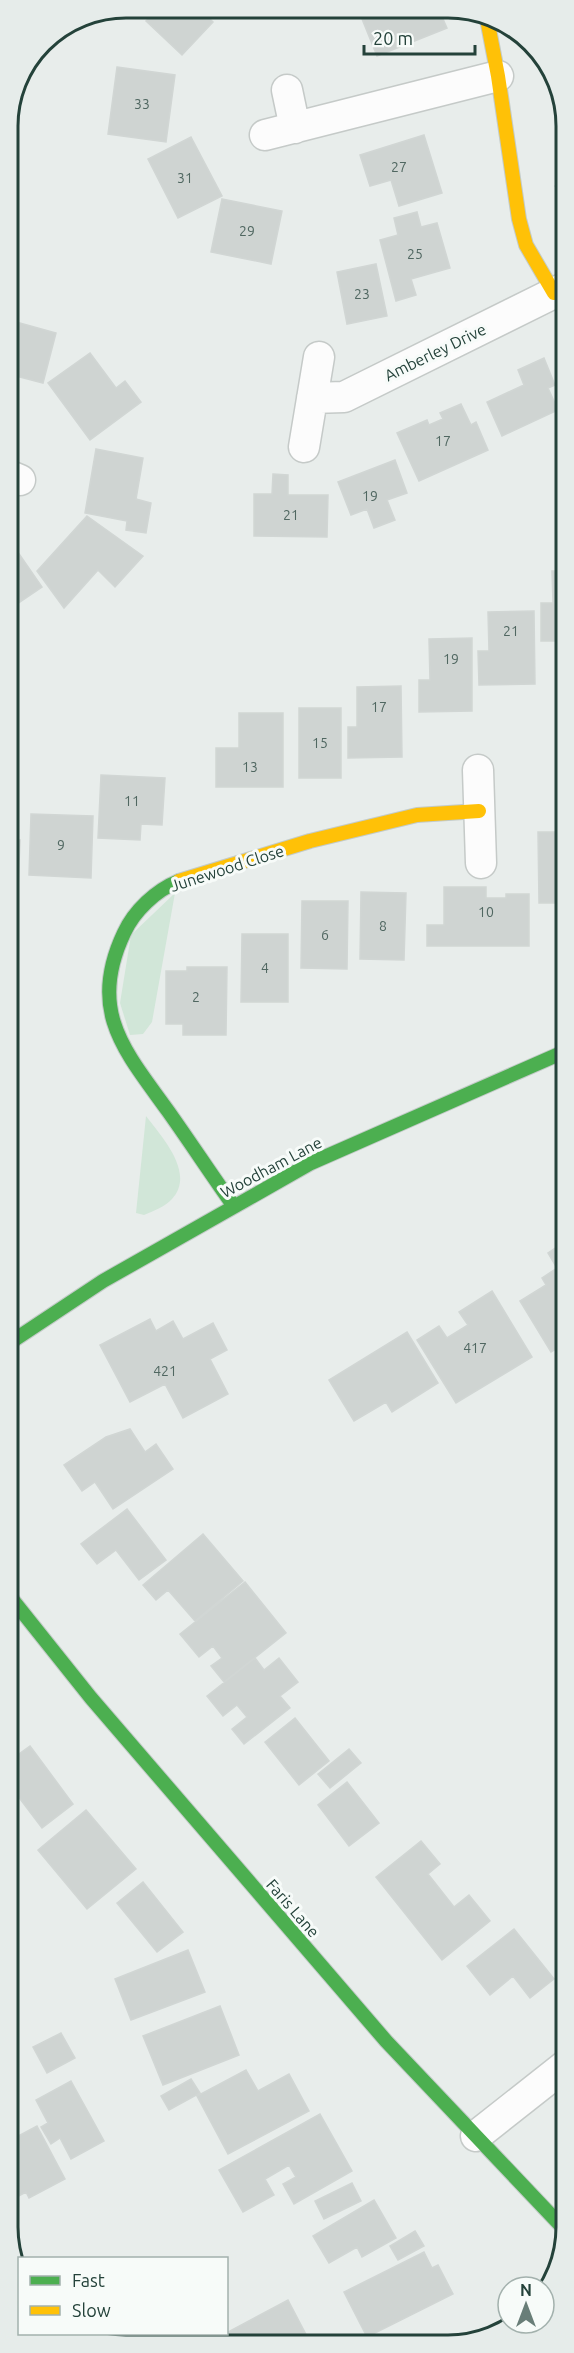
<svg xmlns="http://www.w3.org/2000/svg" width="574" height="2353" viewBox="0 0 574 2353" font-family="Ubuntu,sans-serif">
<rect width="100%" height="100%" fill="#e8edeb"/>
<!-- green -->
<path fill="#d1e6d8" d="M 175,893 L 152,1022 L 143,1034 L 130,1035 L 120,1003 L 131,935 Z
M 146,1116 C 161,1136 196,1173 172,1199 C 165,1207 153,1211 144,1215 L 136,1213 Z"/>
<!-- building -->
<path fill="#cfd4d2" stroke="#d1d6d4" stroke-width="1.5" d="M 159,8 L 199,8 L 213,22 L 182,55 L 146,21 Z
M 358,9 L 439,10 L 447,28 L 377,56 Z
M 117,67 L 175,75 L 166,142 L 108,134 Z
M 424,135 L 442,193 L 399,206 L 391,180 L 370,186 L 360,155 Z
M 191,137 L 222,196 L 178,218 L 148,159 Z
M 565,177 L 565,197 L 555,186 Z
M 222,199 L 282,211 L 271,264 L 211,252 Z
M 417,212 L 421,227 L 437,223 L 450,268 L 411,279 L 416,295 L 396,301 L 380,240 L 398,235 L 394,218 Z
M 376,264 L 387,316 L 347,324 L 337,272 Z
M 8,286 L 10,286 L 9,320 L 56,333 L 43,383 L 8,374 Z
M 90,353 L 116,388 L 125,381 L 141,402 L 90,440 L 48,383 Z
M 544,358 L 555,385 L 548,388 L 558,410 L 502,436 L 487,402 L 524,385 L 518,370 Z
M 566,364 L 566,388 L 557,368 Z
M 461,404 L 471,425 L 476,422 L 488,450 L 419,481 L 397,433 L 427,420 L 429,425 L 443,419 L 440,413 Z
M 96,449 L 143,458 L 136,499 L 151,503 L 146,533 L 126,530 L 127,521 L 85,513 Z
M 395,460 L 407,493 L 387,500 L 395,520 L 374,528 L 367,509 L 351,515 L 338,482 Z
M 273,474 L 288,475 L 288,495 L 328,495 L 327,537 L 254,536 L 254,494 L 272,494 Z
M 87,516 L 143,556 L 115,587 L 98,570 L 64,608 L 37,571 Z
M 15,548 L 42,587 L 8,610 L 8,553 Z
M 552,571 L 566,571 L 566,641 L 541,641 L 541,603 L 553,603 Z
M 534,611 L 535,684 L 479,685 L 478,651 L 489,651 L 488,612 Z
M 472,638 L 472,711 L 419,712 L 419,680 L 430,680 L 429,639 Z
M 401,686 L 402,757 L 348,758 L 348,727 L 357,727 L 357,687 Z
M 299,708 L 341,708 L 341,778 L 299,778 Z
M 239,713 L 283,713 L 283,787 L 216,787 L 216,748 L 239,748 Z
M 101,775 L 165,778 L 162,825 L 141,824 L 140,840 L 98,838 Z
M 31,814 L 93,816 L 91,878 L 29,875 Z
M 564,822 L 566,822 L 566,903 L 539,903 L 538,832 L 564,832 Z
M 8,840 L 20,840 L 18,889 L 8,889 Z
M 444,887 L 486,887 L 486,898 L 506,898 L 506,894 L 529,894 L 529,946 L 427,946 L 427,925 L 444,925 Z
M 361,892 L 406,893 L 404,960 L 360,959 Z
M 302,901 L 348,901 L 347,969 L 301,968 Z
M 242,934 L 288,934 L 288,1002 L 241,1002 Z
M 187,967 L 227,967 L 226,1035 L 183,1035 L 183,1024 L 166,1024 L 166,971 L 187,971 Z
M 8,1045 L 18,1045 L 17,1109 L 8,1109 Z
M 566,1241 L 566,1343 L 551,1352 L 520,1301 L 546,1285 L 542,1278 L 557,1268 L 548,1253 Z
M 492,1291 L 532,1357 L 456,1403 L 417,1340 L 439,1326 L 447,1338 L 468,1325 L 459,1312 Z
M 150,1319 L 156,1331 L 173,1321 L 183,1339 L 213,1323 L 227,1350 L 210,1359 L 228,1394 L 183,1418 L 165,1384 L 130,1402 L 100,1345 Z
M 407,1332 L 438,1383 L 392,1412 L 386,1402 L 354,1421 L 329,1380 Z
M 130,1429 L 145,1452 L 156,1444 L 173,1469 L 113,1509 L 95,1482 L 82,1491 L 64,1465 L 106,1437 Z
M 127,1509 L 166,1560 L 139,1580 L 116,1550 L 97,1564 L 81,1544 Z
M 203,1534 L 243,1581 L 195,1621 L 168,1590 L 156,1600 L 143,1585 Z
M 245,1582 L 286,1633 L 224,1682 L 211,1666 L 222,1658 L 213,1646 L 199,1657 L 180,1634 Z
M 255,1658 L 264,1670 L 279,1658 L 298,1682 L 280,1696 L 290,1708 L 244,1744 L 232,1729 L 247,1717 L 237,1705 L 223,1716 L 207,1696 Z
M 295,1718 L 329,1761 L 299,1785 L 265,1742 Z
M 30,1746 L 73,1804 L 42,1828 L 8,1783 L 8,1762 Z
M 349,1749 L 361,1763 L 330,1788 L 318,1774 Z
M 347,1782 L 379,1823 L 349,1846 L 318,1805 Z
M 86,1810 L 136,1869 L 87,1909 L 38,1850 Z
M 421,1841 L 440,1864 L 428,1874 L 454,1907 L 469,1895 L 490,1921 L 442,1960 L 376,1877 Z
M 143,1882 L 183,1932 L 157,1952 L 117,1903 Z
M 514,1929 L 554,1979 L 530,1998 L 513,1976 L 490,1995 L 467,1966 Z
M 188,1950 L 205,1992 L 131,2020 L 115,1979 Z
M 220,2006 L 239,2055 L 163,2085 L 143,2036 Z
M 61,2033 L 75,2058 L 47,2073 L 33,2047 Z
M 246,2070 L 258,2091 L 289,2074 L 309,2111 L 228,2154 L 197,2096 Z
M 191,2079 L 200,2093 L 169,2110 L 161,2096 Z
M 71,2081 L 104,2141 L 71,2159 L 60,2138 L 51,2144 L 41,2127 L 48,2123 L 36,2100 Z
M 320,2114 L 352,2171 L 294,2204 L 283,2184 L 296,2177 L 289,2165 L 265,2179 L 274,2195 L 243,2212 L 219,2170 Z
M 37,2126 L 65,2179 L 29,2198 L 26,2192 L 15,2198 L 9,2186 L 9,2141 Z
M 352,2183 L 361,2201 L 324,2219 L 315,2201 Z
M 374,2200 L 396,2238 L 362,2257 L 357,2247 L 329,2263 L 313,2236 Z
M 415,2231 L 424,2246 L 398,2260 L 390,2246 Z
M 424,2252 L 432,2268 L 438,2265 L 453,2294 L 367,2337 L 344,2292 Z
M 288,2300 L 311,2344 L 234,2344 L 228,2332 Z
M 85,2334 L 109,2334 L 114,2343 L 102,2343 Z
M 132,2334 L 198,2334 L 202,2341 L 215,2334 L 221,2344 L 138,2343 Z"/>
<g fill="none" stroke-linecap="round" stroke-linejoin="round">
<defs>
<path id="street" d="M 287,90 L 295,128
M 265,135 L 498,76
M 312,398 L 344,397 L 566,287
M 304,447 L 319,357
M 8,475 L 20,480
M 478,770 L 481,863
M 476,2136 L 566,2065"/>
<path id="fast" d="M 179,881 C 156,890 134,911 124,933 C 87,1011 125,1051 168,1111 C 190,1142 211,1174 233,1205
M 8,1344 L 103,1281 L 311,1163 L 566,1051
M 8,1594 L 91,1698 L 386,2041 L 566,2231"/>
<path id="slow" d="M 487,19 L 498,76 L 519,219 L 526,245 L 554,293
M 179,881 L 310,841 L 417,815 L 479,811"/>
</defs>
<!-- street casing -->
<use href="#street" stroke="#c5cac8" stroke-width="33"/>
<!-- fast casing -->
<use href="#fast" stroke="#c3cbc8" stroke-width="16"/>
<!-- slow casing -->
<use href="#slow" stroke="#c3cbc8" stroke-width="16"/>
<!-- street -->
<use href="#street" stroke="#fcfcfc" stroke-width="30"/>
<!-- fast -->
<use href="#fast" stroke="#4caf50" stroke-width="14"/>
<!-- slow -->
<use href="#slow" stroke="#ffc107" stroke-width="14"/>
</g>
<g text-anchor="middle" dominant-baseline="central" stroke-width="6" stroke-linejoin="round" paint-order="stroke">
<!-- number labels -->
<g font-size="14" fill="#506761">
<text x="142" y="104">33</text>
<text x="399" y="167">27</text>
<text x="185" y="178">31</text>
<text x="247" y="231">29</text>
<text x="415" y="254">25</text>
<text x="362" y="294">23</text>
<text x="443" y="441">17</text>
<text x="370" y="496">19</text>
<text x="291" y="515">21</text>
<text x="511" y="631">21</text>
<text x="451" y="659">19</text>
<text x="379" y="707">17</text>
<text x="320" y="743">15</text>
<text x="250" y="767">13</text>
<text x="132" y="801">11</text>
<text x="61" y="845">9</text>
<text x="486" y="912">10</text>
<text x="383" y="926">8</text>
<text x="325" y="935">6</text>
<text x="265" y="968">4</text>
<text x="196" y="997">2</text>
<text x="475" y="1348">417</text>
<text x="165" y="1371">421</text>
</g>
<!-- street labels -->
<g font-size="16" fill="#24423a" stroke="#f7fbf9">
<text transform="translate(435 352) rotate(-26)">Amberley Drive</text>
<text transform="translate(227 868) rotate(-18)">Junewood Close</text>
<text transform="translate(271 1167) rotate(-28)">Woodham Lane</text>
<text transform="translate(293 1908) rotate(49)">Faris Lane</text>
</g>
</g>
<!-- crop -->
<path d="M0 0H574V2353H0ZM126 18H448A108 108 0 0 1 556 126V2227A108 108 0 0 1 448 2335H126A108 108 0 0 1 18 2227V126A108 108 0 0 1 126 18Z" fill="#e6ecea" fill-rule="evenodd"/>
<path fill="none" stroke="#24423a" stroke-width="3" d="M126 18H448A108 108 0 0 1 556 126V2227A108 108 0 0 1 448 2335H126A108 108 0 0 1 18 2227V126A108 108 0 0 1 126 18Z"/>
<!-- legend -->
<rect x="18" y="2257" width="210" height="78" fill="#f7fbf9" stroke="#a3b1ad" stroke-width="1.5"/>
<rect x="30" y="2276" width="30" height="9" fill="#4caf50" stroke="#a3b1ad" stroke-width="1.5"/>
<text x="72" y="2287" font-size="18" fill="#24423a">Fast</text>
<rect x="30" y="2306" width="30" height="9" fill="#ffc107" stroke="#a3b1ad" stroke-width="1.5"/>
<text x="72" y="2317" font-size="18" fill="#24423a">Slow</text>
<!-- north arrow -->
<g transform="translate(526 2305)"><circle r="28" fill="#f7fbf9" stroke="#a3b1ad" stroke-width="1.5"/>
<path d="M0-4.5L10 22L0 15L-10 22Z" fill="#697e78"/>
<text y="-9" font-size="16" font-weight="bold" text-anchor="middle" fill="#24423a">N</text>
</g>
<!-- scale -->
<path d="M364 45v9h111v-9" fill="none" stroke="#24423a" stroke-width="3"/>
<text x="373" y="45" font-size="18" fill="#24423a" stroke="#f7fbf9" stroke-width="4.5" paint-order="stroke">20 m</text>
</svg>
